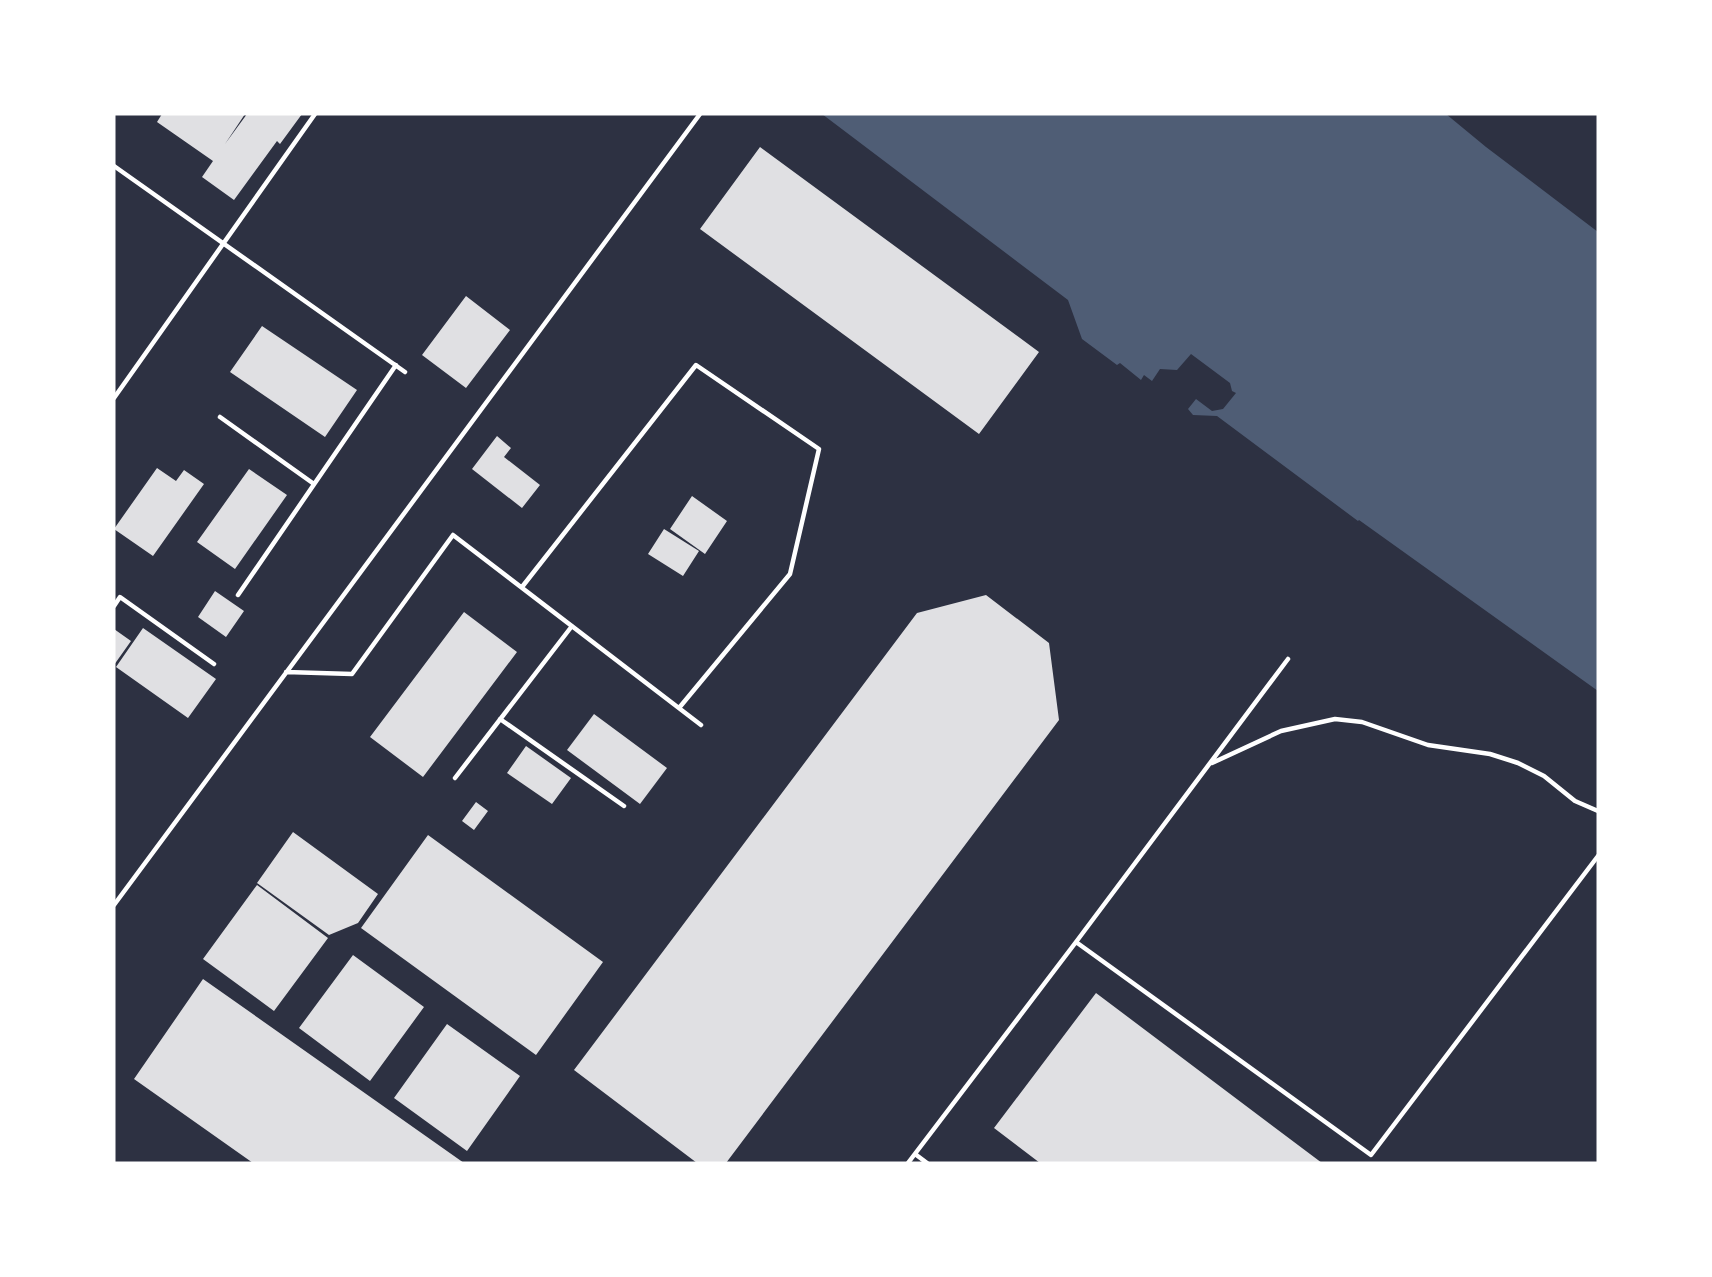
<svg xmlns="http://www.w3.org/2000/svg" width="1712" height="1277" viewBox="0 0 1712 1277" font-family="Inter,sans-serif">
<rect width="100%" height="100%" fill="#2d3142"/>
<!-- water -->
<path fill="#4f5d75" d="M 822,114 L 1446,114 L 1486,147 L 1598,232 L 1598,691 L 1359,520 L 1358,521 L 1217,416 L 1193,415 L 1188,409 L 1196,399 L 1212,411 L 1223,409 L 1236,393 L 1232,391 L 1230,383 L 1191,354 L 1177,370 L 1160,369 L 1152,381 L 1144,375 L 1141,380 L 1120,363 L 1117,365 L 1082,339 L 1068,300 Z"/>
<!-- building -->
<path fill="#e0e0e3" d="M 162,114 L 245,114 L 225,144 L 247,114 L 302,114 L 280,144 L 277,141 L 234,200 L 202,177 L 213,161 L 157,122 Z
M 760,147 L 1039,352 L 979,434 L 700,229 Z
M 466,296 L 510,330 L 466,388 L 422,355 Z
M 262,326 L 357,390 L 325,437 L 230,372 Z
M 497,436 L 511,448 L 504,457 L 540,485 L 522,508 L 472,469 Z
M 157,468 L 176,481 L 184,470 L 204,484 L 153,556 L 114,529 Z
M 249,469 L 287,495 L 235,569 L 197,542 Z
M 692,496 L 727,521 L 705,554 L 670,529 Z
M 664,529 L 699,551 L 683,576 L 648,554 Z
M 215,591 L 244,611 L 226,637 L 198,617 Z
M 986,595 L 1049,643 L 1059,720 L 726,1163 L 697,1163 L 574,1070 L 917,613 Z
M 464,612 L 517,652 L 423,777 L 370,737 Z
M 143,628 L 216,679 L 188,718 L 116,667 Z
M 114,629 L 131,641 L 114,665 Z
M 594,714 L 667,768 L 640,804 L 567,750 Z
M 526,746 L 571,778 L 552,804 L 507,773 Z
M 476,802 L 488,811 L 474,830 L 462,821 Z
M 293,832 L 378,894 L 358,923 L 329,935 L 257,883 Z
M 428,835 L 603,962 L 536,1055 L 361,928 Z
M 257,885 L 328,938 L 274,1011 L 203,959 Z
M 353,955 L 424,1007 L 370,1081 L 299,1028 Z
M 203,979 L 464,1163 L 253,1163 L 134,1079 Z
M 1096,993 L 1322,1163 L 1040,1163 L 994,1128 Z
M 447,1024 L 520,1076 L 467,1151 L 394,1098 Z"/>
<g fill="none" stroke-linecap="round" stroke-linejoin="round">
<!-- service -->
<path stroke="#fff" stroke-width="4.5" d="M 114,166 L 405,372
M 114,398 L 315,114
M 220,417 L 314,484
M 522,587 L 696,365 L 819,449 L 790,574 L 679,708
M 238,595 L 396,365
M 114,606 L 120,597 L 214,664
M 286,672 L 352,674 L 453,535 L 701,725
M 500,719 L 624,806
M 1212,763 L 1281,731 L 1335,719 L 1362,722 L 1428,745 L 1490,754 L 1518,763 L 1544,776 L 1575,801 L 1598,811
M 455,778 L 572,626
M 114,905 L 700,114
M 1076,942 L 1371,1155 L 1598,856
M 915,1154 L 927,1163
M 908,1163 L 1076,942 L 1288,659"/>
</g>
<!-- border -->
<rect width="1712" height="1277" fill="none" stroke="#ffffff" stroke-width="231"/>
</svg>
